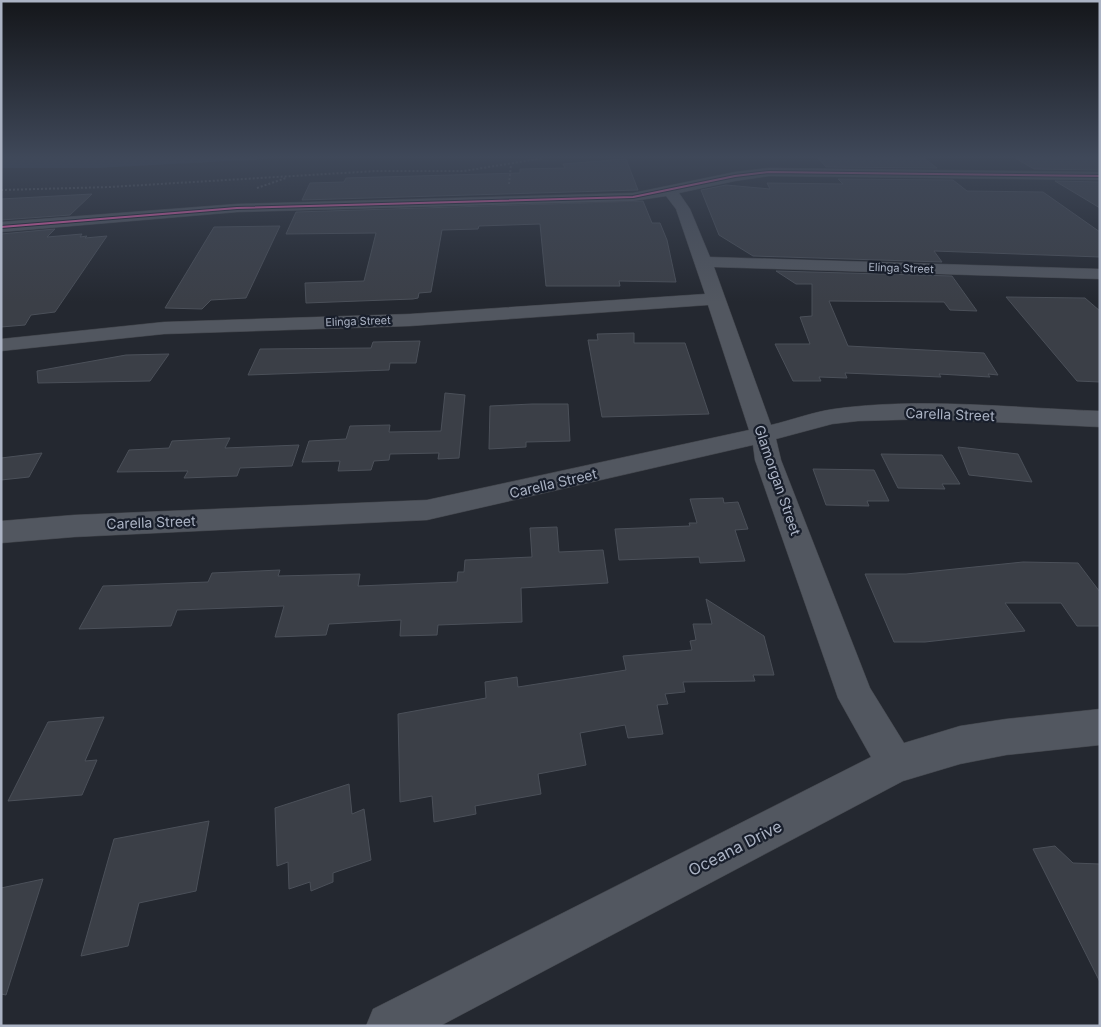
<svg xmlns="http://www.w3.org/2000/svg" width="1101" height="1027" viewBox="0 0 1101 1027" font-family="Inter,sans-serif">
<rect width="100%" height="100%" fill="#242830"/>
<!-- water -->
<path fill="#303f5a" d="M 1,158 L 283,158 L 98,168 L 1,168 Z"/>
<!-- building -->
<path fill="#3b3f47" stroke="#4b5059" d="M 818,158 L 924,158 L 937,168 L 826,167 Z
M 1015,158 L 1100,158 L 1100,170 L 1034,169 Z
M 626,159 L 638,190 L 302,200 L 310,183 L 344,182 L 346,178 L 520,173 L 520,169 L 565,168 L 563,164 Z
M 838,179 L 953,180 L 967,191 L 1043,192 L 1100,232 L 1100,257 L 934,251 L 942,262 L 753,256 L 719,235 L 701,190 L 726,185 L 770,189 L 767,183 L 843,184 Z
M 1055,181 L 1100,182 L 1100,208 Z
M 92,194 L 70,215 L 1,220 L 1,199 Z
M 643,201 L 652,223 L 660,223 L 667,240 L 676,282 L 619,281 L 620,286 L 546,286 L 540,224 L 479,226 L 478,229 L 442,230 L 431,292 L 419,293 L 418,298 L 413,299 L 306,303 L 305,283 L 364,281 L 376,233 L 286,234 L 296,212 Z
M 280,226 L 246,298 L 211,300 L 202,309 L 165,308 L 214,227 Z
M 55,229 L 47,237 L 82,234 L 80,237 L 87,236 L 85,238 L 107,236 L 55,312 L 31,315 L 25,325 L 1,327 L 1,234 Z
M 776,271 L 952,276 L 977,311 L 950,310 L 944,302 L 829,301 L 848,346 L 984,353 L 998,375 L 988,374 L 990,377 L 939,374 L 941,377 L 845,373 L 847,378 L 819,377 L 821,381 L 793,381 L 775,344 L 810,344 L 800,317 L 812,316 L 812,284 L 796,284 Z
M 1006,297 L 1085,298 L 1100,311 L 1100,382 L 1077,381 Z
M 634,333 L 634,343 L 685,343 L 709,414 L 602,417 L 588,340 L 598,340 L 597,334 Z
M 420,341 L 416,363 L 390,363 L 389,370 L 248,375 L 260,349 L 371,348 L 373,342 Z
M 169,354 L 150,381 L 38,383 L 37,371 L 126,355 Z
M 445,393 L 465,395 L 459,458 L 438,459 L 439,453 L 390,454 L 389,460 L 374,461 L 371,470 L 338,471 L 340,461 L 302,462 L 309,441 L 346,439 L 350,426 L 390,425 L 389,432 L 441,431 Z
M 532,404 L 568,404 L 570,441 L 526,442 L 526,447 L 489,449 L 490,406 Z
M 230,438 L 225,448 L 299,445 L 292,466 L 240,468 L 237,476 L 184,478 L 188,471 L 117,472 L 129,450 L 169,448 L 172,441 Z
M 958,447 L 1018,454 L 1032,482 L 969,475 Z
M 42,453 L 29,477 L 1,480 L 1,458 Z
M 881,454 L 942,455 L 960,484 L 942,484 L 945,489 L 898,488 Z
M 813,469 L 874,470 L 889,501 L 867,501 L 869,506 L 826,505 Z
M 723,498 L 724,503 L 738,502 L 748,529 L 735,530 L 745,561 L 700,563 L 699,557 L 619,560 L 615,529 L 690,526 L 689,523 L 697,523 L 690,499 Z
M 557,527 L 559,552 L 603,550 L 608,583 L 521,588 L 522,622 L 438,625 L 437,635 L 400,636 L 401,620 L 329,624 L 326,635 L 275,637 L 284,606 L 177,610 L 171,626 L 79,629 L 103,586 L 208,582 L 212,573 L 280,570 L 278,576 L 360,574 L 358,586 L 457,582 L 458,572 L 464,572 L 465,560 L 532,557 L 530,528 Z
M 1023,562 L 1078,563 L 1100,592 L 1100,626 L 1077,626 L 1061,603 L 1005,603 L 1025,631 L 925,642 L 894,642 L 865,574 L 906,574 Z
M 706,599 L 764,636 L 774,675 L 753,675 L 755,681 L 683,682 L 685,692 L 665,694 L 668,704 L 657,705 L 663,734 L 628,738 L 625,725 L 580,733 L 586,765 L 538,774 L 541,794 L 475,806 L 476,814 L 434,822 L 432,796 L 400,802 L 398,714 L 486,698 L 485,682 L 517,677 L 518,687 L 626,670 L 623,656 L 692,650 L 690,641 L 696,640 L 693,624 L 712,624 Z
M 104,717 L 85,761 L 97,760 L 82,795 L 8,801 L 48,722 Z
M 349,784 L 352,814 L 364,809 L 371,860 L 333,873 L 333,882 L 311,891 L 310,882 L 289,889 L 288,862 L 277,866 L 275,808 Z
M 209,821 L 196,891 L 139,903 L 128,946 L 81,956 L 114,839 Z
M 1055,846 L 1073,863 L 1100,864 L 1100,982 L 1033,849 Z
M 43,879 L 6,995 L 1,994 L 1,888 Z"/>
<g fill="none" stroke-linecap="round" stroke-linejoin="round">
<defs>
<path id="minor" d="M 769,168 L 1100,172 L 1100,180 L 769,176 L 735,181 L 679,193 L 690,209 L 710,257 L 1100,269 L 1100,279 L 714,267 L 771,425 C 792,420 813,412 834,409 C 920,397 1013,408 1100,411 L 1100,427 L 929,419 L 858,421 L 832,424 L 776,439 L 781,460 L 870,688 L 904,743 L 960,726 L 1006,719 L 1100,709 L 1100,745 L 1006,755 L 960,764 L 903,781 L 440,1026 L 366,1026 L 373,1009 L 871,757 L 838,698 L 755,460 L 753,445 L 427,520 L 74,537 L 1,543 L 1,521 L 74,515 L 427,500 L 749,430 L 708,305 L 410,326 L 164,334 L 1,351 L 1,339 L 164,322 L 410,314 L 705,294 L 676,209 L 666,196 L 633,201 L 237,212 L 1,232 L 1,222 L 237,204 L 633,193 L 735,172 Z"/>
</defs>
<!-- minor casing -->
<use href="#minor" stroke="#404349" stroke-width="1"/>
<!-- path -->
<path stroke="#565b62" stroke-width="2" stroke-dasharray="2 2" stroke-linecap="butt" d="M 509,184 L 511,165
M 257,188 L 286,178
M 1,190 L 110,187 L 376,171 L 464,171 L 544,158"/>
<!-- minor -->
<use href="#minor" fill="#525760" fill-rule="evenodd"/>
<defs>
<path id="bus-1" d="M 1,227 L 237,208 L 633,197 L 735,176 L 769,172 L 1100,176"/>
</defs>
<!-- bus-1 casing -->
<use href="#bus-1" stroke="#181e2b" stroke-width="4"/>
<!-- bus-1 -->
<use href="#bus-1" stroke="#f860b3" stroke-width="2"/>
</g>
<!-- sky -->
<linearGradient id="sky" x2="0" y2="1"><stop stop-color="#14161a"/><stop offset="0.52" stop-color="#3f4859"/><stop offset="1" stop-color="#3f4859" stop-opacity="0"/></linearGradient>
<rect width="1101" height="302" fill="url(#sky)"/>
<g text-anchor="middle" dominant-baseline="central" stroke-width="4.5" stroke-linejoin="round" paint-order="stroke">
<!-- far-street labels -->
<g font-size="11" fill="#abb3c4" stroke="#181e2b">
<text transform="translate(901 268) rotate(2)">Elinga Street</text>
<text transform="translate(358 321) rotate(-2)">Elinga Street</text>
</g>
<!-- street labels -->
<g font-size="14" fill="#abb3c4" stroke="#181e2b">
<text transform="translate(950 414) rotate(2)">Carella Street</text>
<text transform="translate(778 480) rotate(71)">Glamorgan Street</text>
<text transform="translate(553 483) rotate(-13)">Carella Street</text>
<text transform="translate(151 522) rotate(-2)">Carella Street</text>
</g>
<!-- near-street labels -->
<g font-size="16" fill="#abb3c4" stroke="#181e2b">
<text transform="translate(735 848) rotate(-27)">Oceana Drive</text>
</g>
</g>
<!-- border -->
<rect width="1101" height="1027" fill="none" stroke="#abb3c4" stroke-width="5"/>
</svg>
